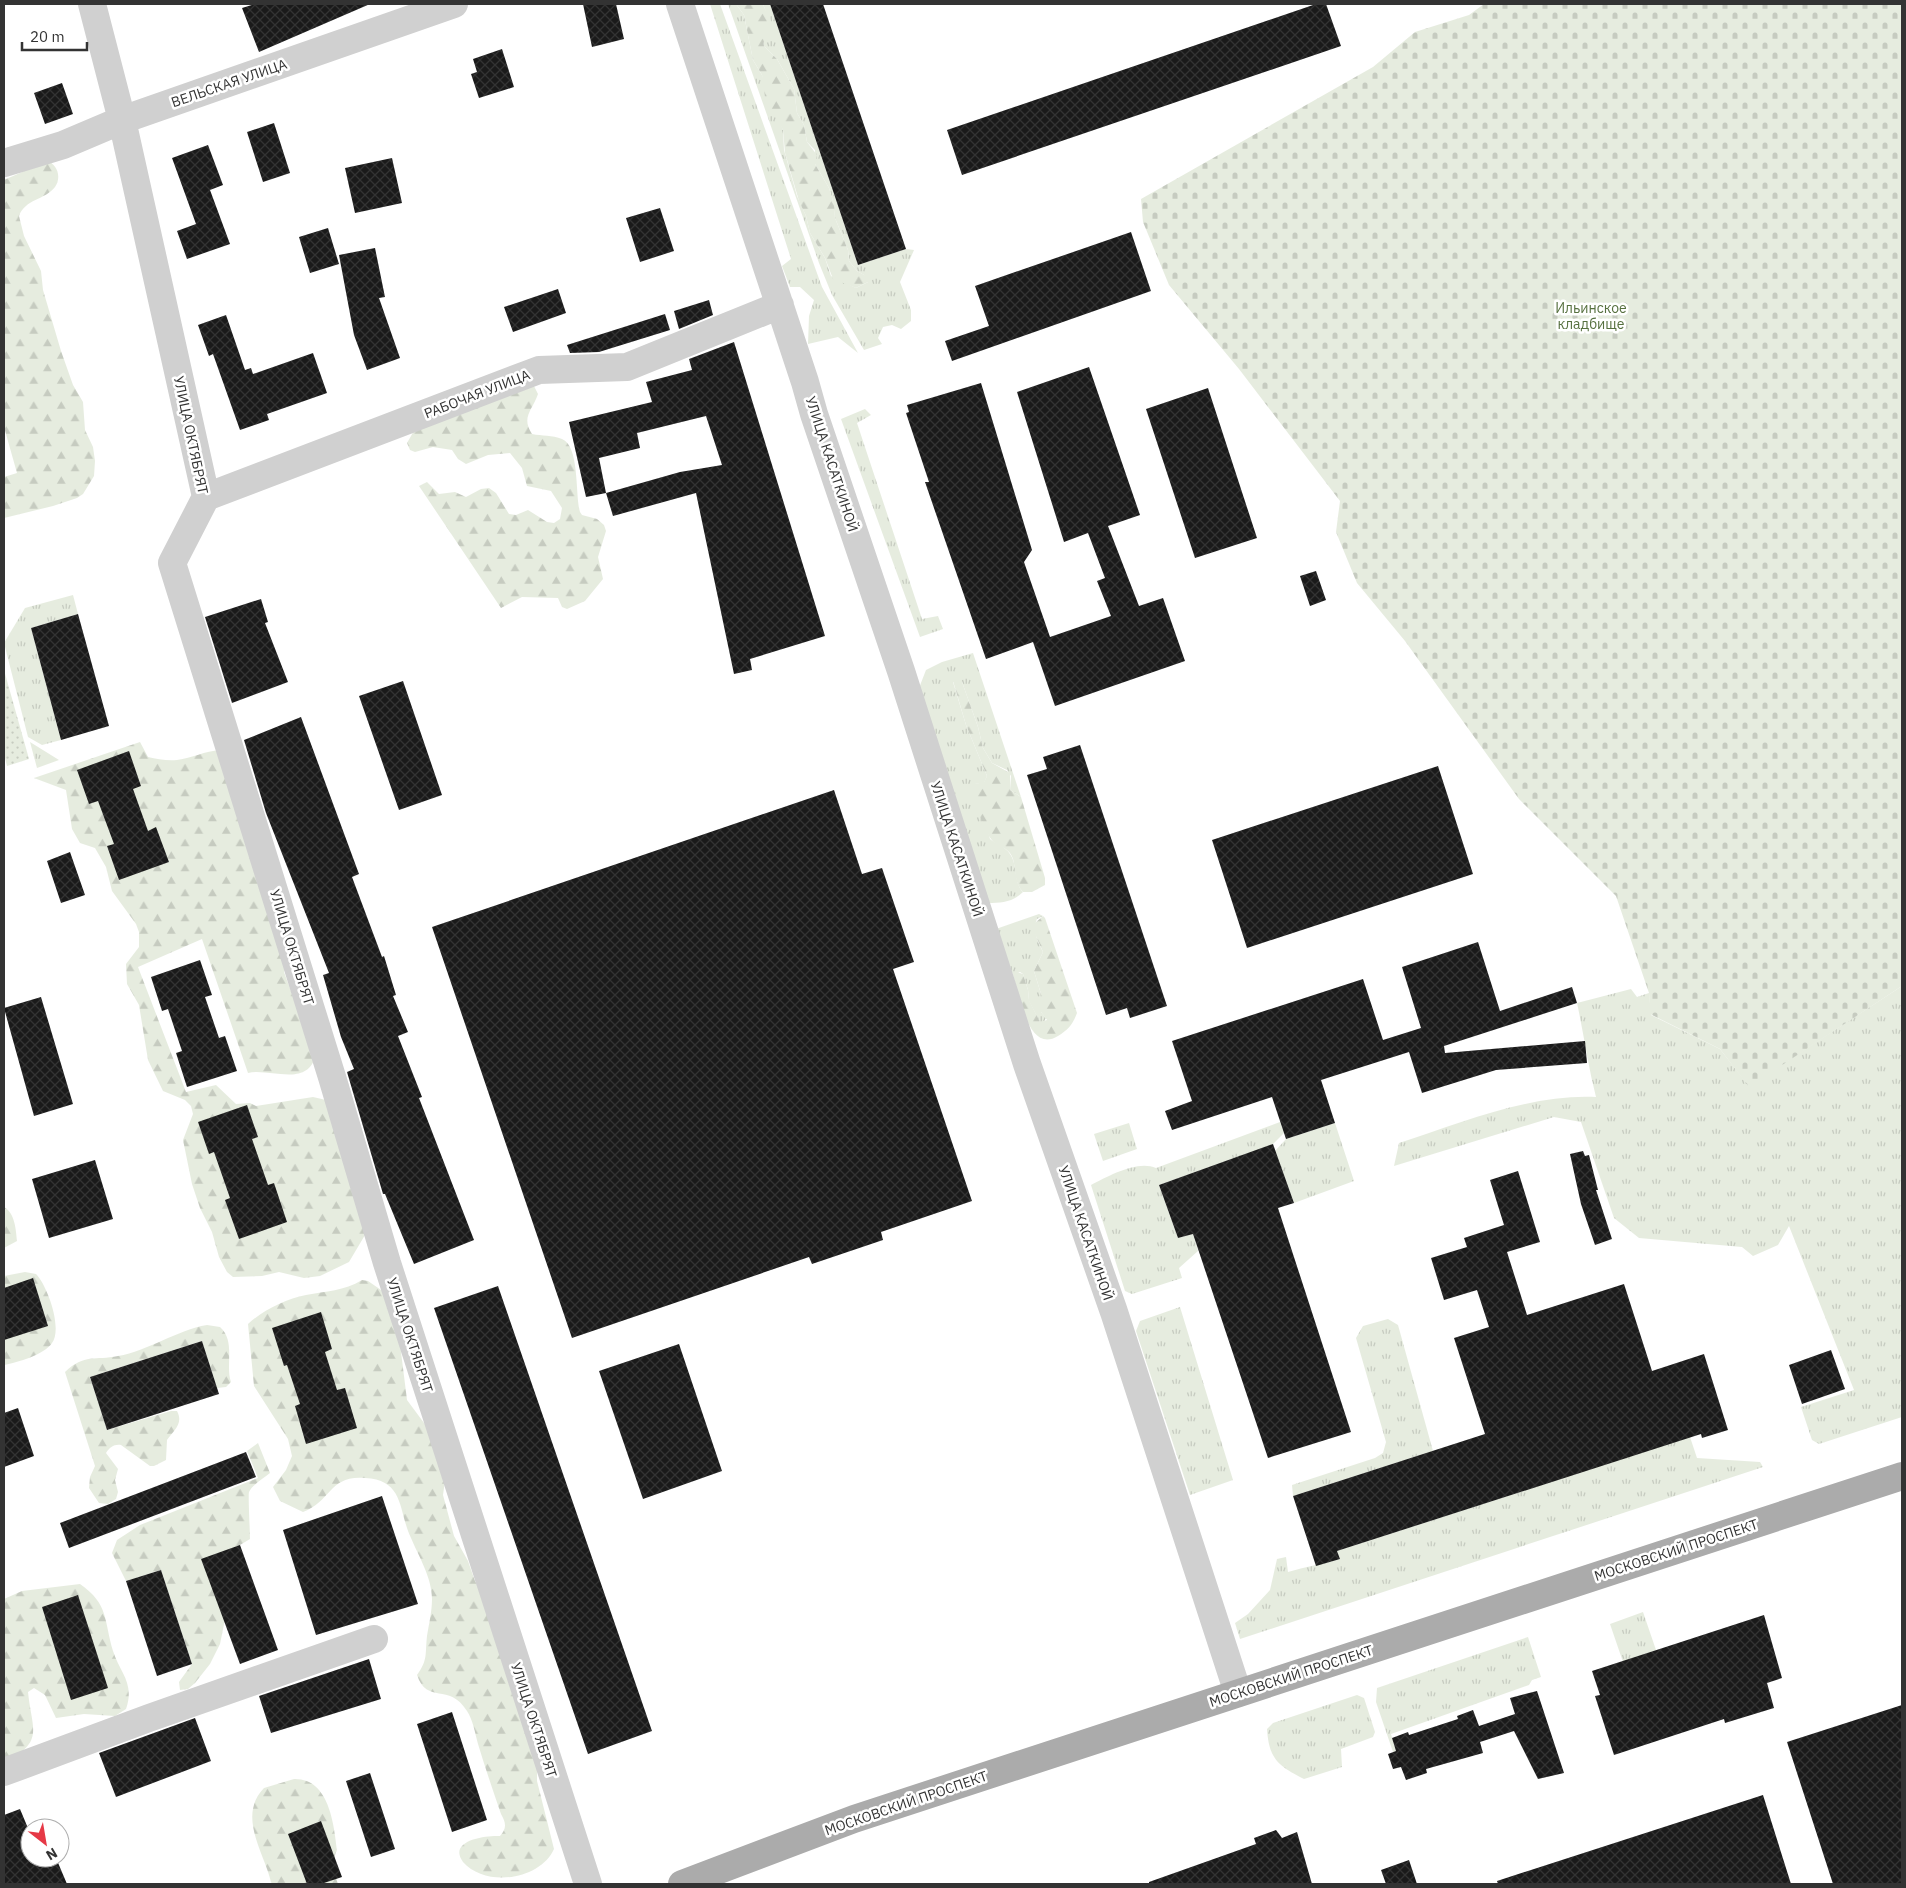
<svg xmlns="http://www.w3.org/2000/svg" width="1906" height="1888" viewBox="0 0 1906 1888" font-family="'IBM Plex Sans',sans-serif">
<defs>
<pattern id="grass-tufts" width="24" height="20" patternUnits="userSpaceOnUse" patternTransform="scale(1.25)"><rect width="24" height="20" fill="#e6ecdf"/><path d="M3 7l-1-3M5 7V3M7 7l1-3M15 17l-1-3M17 17v-4M19 17l1-3" fill="none" stroke="#c6cbc0"/></pattern>
<pattern id="forest-firs" width="22" height="20" patternUnits="userSpaceOnUse" patternTransform="scale(1.25)"><rect width="22" height="20" fill="#e6ecdf"/><path d="M5 1l3.5 6h-7zM16 11l3.5 6h-7z" fill="#c6cbc0"/></pattern>
<pattern id="cemetery-stones" width="16" height="16" patternUnits="userSpaceOnUse" patternTransform="scale(1.25)"><rect width="16" height="16" fill="#e6ecdf"/><path d="M2 7V4a2 2 0 0 1 4 0v3zM10 15v-3a2 2 0 0 1 4 0v3z" fill="#c6cbc0"/></pattern>
<pattern id="park-dots" width="8" height="8" patternUnits="userSpaceOnUse" patternTransform="scale(1.25)"><rect width="8" height="8" fill="#e6ecdf"/><path d="M2 2h.1M6 6h.1" fill="none" stroke="#c6cbc0" stroke-width="1.8" stroke-linecap="round"/></pattern>
<pattern id="building-cross-hatch" width="8" height="8" patternUnits="userSpaceOnUse" patternTransform="scale(1.25)"><rect width="8" height="8" fill="#1a1a1a"/><path d="M0 0l8 8M0 8l8-8" fill="none" stroke="#333"/></pattern>
</defs>
<rect width="100%" height="100%" fill="#fff"/>
<!-- grass -->
<path fill="url(#grass-tufts)" d="M 710,4 L 720,4 L 822,287 L 858,353 L 838,337 L 808,344 L 809,316 L 814,300 L 800,287 L 790,287 L 782,266 L 791,259 Z
M 728,4 L 736,4 L 744,15 L 753,60 L 762,75 L 783,130 L 784,150 L 797,196 L 806,216 L 810,233 L 825,258 L 831,276 L 856,288 L 868,282 L 864,275 L 857,271 L 849,261 L 848,250 L 835,218 L 833,201 L 829,188 L 815,164 L 815,150 L 807,142 L 804,125 L 797,113 L 794,89 L 777,59 L 764,46 L 763,38 C 775,25 768,18 763,4 L 770,4 L 858,265 L 906,249 L 914,250 L 900,282 L 911,310 L 911,321 L 901,329 L 892,325 L 883,327 L 878,338 L 882,344 L 864,350 L 832,295 L 819,263 Z
M 865,409 L 871,415 L 857,423 L 922,619 L 938,616 L 943,629 L 920,637 L 841,419 Z
M 73,595 L 78,614 L 31,628 L 61,740 L 42,745 L 28,737 L 4,643 L 25,608 Z
M 973,653 L 1021,797 L 1010,790 L 1011,776 L 1007,770 L 992,763 L 983,748 L 978,727 L 962,682 L 953,682 L 966,725 L 987,776 L 984,783 L 975,784 L 990,839 C 997,845 1005,846 1010,854 C 1018,865 1013,881 1023,892 C 1013,902 1001,903 988,903 L 919,688 L 926,670 L 942,662 Z
M 30,742 L 59,760 L 37,768 Z
M 1039,914 L 1043,916 L 1037,919 C 1032,931 1038,941 1043,952 L 1034,971 L 1041,994 L 1041,1012 L 1046,1018 L 1044,1022 L 1040,1022 L 1029,1001 L 1028,990 L 1023,974 L 1020,972 L 1013,975 L 996,929 Z
M 1902,986 L 1902,1417 L 1819,1444 L 1812,1440 L 1801,1407 L 1854,1390 L 1789,1226 L 1778,1245 L 1753,1256 L 1742,1247 L 1639,1238 L 1614,1218 L 1581,1122 L 1554,1117 L 1394,1166 L 1399,1143 C 1461,1123 1529,1094 1596,1097 C 1588,1066 1584,1035 1577,1003 L 1631,989 L 1637,997 L 1649,993 L 1651,1015 L 1720,1049 L 1749,1086 Z
M 1280,1122 L 1284,1133 L 1272,1145 L 1159,1185 L 1178,1238 L 1193,1234 L 1198,1251 L 1179,1268 L 1182,1278 L 1132,1294 L 1125,1291 L 1091,1185 C 1109,1176 1137,1160 1156,1168 Z
M 1129,1123 L 1137,1149 L 1103,1161 L 1094,1134 Z
M 1335,1123 L 1354,1181 L 1294,1203 L 1275,1151 L 1286,1139 Z
M 1180,1307 L 1233,1480 L 1190,1495 L 1136,1331 L 1140,1321 Z
M 1388,1319 L 1398,1325 L 1433,1451 L 1293,1496 L 1292,1485 L 1375,1458 L 1383,1453 L 1386,1442 L 1356,1338 L 1363,1326 Z
M 1690,1437 L 1697,1458 L 1760,1462 L 1763,1467 L 1240,1639 L 1235,1623 L 1248,1614 L 1270,1590 L 1277,1559 L 1286,1557 L 1288,1572 C 1305,1567 1322,1564 1340,1559 L 1337,1551 Z
M 1643,1612 L 1656,1650 L 1623,1662 L 1610,1624 Z
M 1528,1637 L 1541,1677 L 1532,1680 L 1529,1685 L 1391,1734 L 1396,1751 L 1393,1752 L 1376,1702 L 1377,1688 Z
M 1357,1695 L 1364,1698 L 1375,1732 L 1373,1737 L 1341,1749 L 1342,1767 L 1304,1779 C 1279,1766 1269,1760 1267,1729 L 1273,1723 Z"/>
<!-- forest -->
<path fill="url(#forest-firs)" d="M 736,4 L 763,4 C 765,11 771,16 771,23 C 771,33 762,36 764,46 L 777,59 L 794,89 L 797,113 L 804,125 L 807,142 L 817,155 L 815,164 L 829,188 L 834,204 L 835,218 L 848,250 L 849,261 L 857,271 L 868,277 L 868,282 L 856,288 L 833,279 L 825,258 L 810,233 L 806,216 L 799,201 L 785,153 L 783,130 L 765,97 L 762,75 L 753,60 L 744,15 Z
M 47,161 C 57,164 62,177 55,187 C 45,200 25,199 19,216 L 24,236 L 41,271 L 43,290 L 61,351 L 73,385 L 83,402 L 85,430 L 93,447 L 95,461 L 94,476 L 83,494 L 77,498 L 53,506 L 4,518 L 4,477 L 17,473 L 4,427 L 4,180 Z
M 533,384 L 538,394 C 532,411 521,417 532,434 C 542,436 552,435 562,439 C 580,446 575,496 580,512 L 582,515 L 597,519 L 604,525 L 606,531 L 598,557 L 603,579 L 585,601 L 567,609 L 562,607 L 558,598 L 522,597 L 501,608 L 419,486 L 427,482 L 439,494 L 455,492 L 466,497 L 481,489 L 489,488 L 496,493 L 509,514 L 516,515 L 528,510 L 547,522 L 554,523 L 560,519 L 562,508 L 551,491 L 527,486 L 522,468 L 510,453 L 488,455 L 466,464 L 458,459 L 452,450 L 433,447 L 415,452 L 410,450 L 407,443 L 415,429 Z
M 956,679 L 962,682 L 978,727 L 983,748 L 992,763 L 1010,773 L 1010,790 L 1021,797 L 1045,878 L 1045,885 L 1032,892 L 1023,892 C 1014,883 1016,870 1013,859 C 1009,846 997,848 991,839 C 984,830 971,794 975,784 L 984,782 L 987,776 L 966,725 L 953,681 Z
M 140,742 L 148,757 C 157,759 167,761 177,760 C 192,758 205,751 220,750 L 287,965 L 284,972 L 315,1058 C 305,1087 269,1068 248,1073 L 202,939 L 138,967 L 186,1092 L 216,1085 L 236,1104 L 250,1103 L 256,1106 L 313,1097 L 326,1100 L 365,1235 L 349,1262 L 320,1276 L 304,1278 L 279,1272 L 262,1276 L 233,1277 L 227,1272 L 219,1257 L 212,1232 L 200,1208 L 192,1184 L 183,1140 L 193,1114 L 191,1106 L 185,1100 L 163,1091 L 148,1060 L 139,1005 L 127,984 L 126,964 L 139,947 L 139,932 L 136,924 L 112,891 L 106,867 L 95,848 L 80,843 L 72,829 L 66,790 L 34,778 Z
M 1043,916 L 1045,918 L 1077,1013 C 1073,1024 1068,1030 1058,1036 C 1028,1055 1019,993 1013,975 L 1014,971 L 1023,974 L 1028,990 L 1029,1000 L 1040,1022 L 1047,1020 L 1041,1012 L 1041,994 L 1034,971 L 1043,952 L 1035,934 L 1035,923 Z
M 4,1207 C 15,1213 16,1230 17,1241 L 4,1248 Z
M 25,1272 L 36,1274 C 47,1285 63,1328 52,1343 C 44,1355 18,1362 4,1365 L 4,1276 Z
M 362,1280 L 368,1281 L 384,1292 L 400,1344 L 407,1400 L 427,1427 L 445,1481 L 443,1495 L 454,1536 L 468,1561 L 475,1581 L 488,1604 L 537,1766 L 537,1781 L 554,1849 C 540,1880 486,1888 463,1862 C 447,1840 487,1835 500,1836 C 507,1828 506,1823 501,1814 C 493,1791 485,1767 478,1744 C 475,1733 473,1720 467,1711 C 449,1682 427,1705 417,1675 C 428,1660 425,1654 427,1636 C 429,1624 432,1611 432,1599 C 432,1578 419,1557 411,1538 C 398,1511 405,1480 365,1478 C 329,1475 332,1501 303,1512 L 280,1501 L 273,1487 L 286,1470 L 292,1456 L 288,1439 L 254,1386 L 248,1324 C 263,1310 286,1299 306,1295 C 326,1291 344,1291 362,1280 Z
M 207,1325 L 220,1327 C 236,1341 225,1366 231,1382 L 226,1387 L 217,1388 L 202,1341 L 90,1377 L 107,1430 L 171,1411 L 177,1411 C 184,1424 173,1431 167,1440 L 166,1460 L 154,1466 L 150,1466 L 121,1445 C 114,1444 110,1447 106,1453 L 118,1469 L 115,1480 L 118,1492 L 116,1499 L 108,1504 L 99,1503 L 89,1488 L 90,1477 L 95,1466 L 65,1372 C 85,1353 95,1361 118,1356 C 148,1351 177,1330 207,1325 Z
M 258,1443 L 270,1473 C 264,1478 252,1485 249,1492 C 248,1495 250,1531 250,1539 L 240,1545 L 220,1644 L 210,1664 L 195,1683 L 188,1689 L 180,1690 L 179,1682 L 192,1664 L 161,1570 L 126,1581 L 112,1553 L 117,1540 L 140,1525 L 258,1478 L 247,1451 Z
M 80,1584 C 109,1604 104,1621 113,1651 C 120,1673 135,1683 126,1709 L 115,1716 L 84,1714 L 56,1718 L 45,1695 L 34,1688 L 28,1692 C 32,1731 45,1741 4,1763 L 4,1599 L 22,1591 Z
M 294,1779 C 329,1778 334,1824 337,1850 C 332,1859 334,1874 338,1884 L 272,1884 L 271,1882 C 264,1852 237,1816 264,1788 Z"/>
<!-- cemetery -->
<path fill="url(#cemetery-stones)" d="M 1484,4 L 1902,4 L 1902,986 L 1749,1087 L 1720,1049 L 1650,1014 L 1649,993 L 1616,896 L 1519,799 L 1405,641 L 1357,583 L 1336,532 L 1340,501 L 1239,369 L 1169,285 L 1143,222 L 1141,199 L 1373,67 L 1415,32 L 1469,15 Z"/>
<!-- park -->
<path fill="url(#park-dots)" d="M 4,670 L 29,759 L 7,766 L 4,754 Z"/>
<!-- building -->
<path fill="url(#building-cross-hatch)" fill-rule="evenodd" d="M 255,4 L 370,4 L 259,52 L 242,8 Z
M 583,4 L 616,4 L 624,39 L 592,47 Z
M 770,4 L 823,4 L 906,249 L 858,265 Z
M 1316,4 L 1326,4 L 1341,46 L 962,175 L 947,130 Z
M 502,49 L 514,87 L 479,98 L 471,74 L 477,72 L 473,59 Z
M 62,83 L 73,114 L 45,124 L 34,93 Z
M 274,123 L 290,173 L 263,182 L 247,132 Z
M 208,145 L 223,185 L 210,190 L 230,244 L 187,259 L 177,231 L 196,224 L 172,158 Z
M 392,158 L 402,203 L 355,213 L 345,168 Z
M 660,208 L 674,251 L 640,262 L 626,218 Z
M 328,228 L 339,264 L 310,273 L 299,237 Z
M 1131,232 L 1151,291 L 952,361 L 945,341 L 989,326 L 975,286 Z
M 375,248 L 385,297 L 379,298 L 400,358 L 367,370 L 354,335 L 339,255 Z
M 558,289 L 566,313 L 513,332 L 504,307 Z
M 709,300 L 713,315 L 679,329 L 674,311 Z
M 665,314 L 670,330 L 599,352 L 570,353 L 567,345 Z
M 226,315 L 245,370 L 251,368 L 253,374 L 313,353 L 327,393 L 267,414 L 269,420 L 240,430 L 213,354 L 209,356 L 198,325 Z
M 734,342 L 825,636 L 750,659 L 752,670 L 734,674 L 696,493 L 613,516 L 606,493 L 586,497 L 569,422 L 652,402 L 646,382 L 692,370 L 689,359 ZM 706,416 L 722,465 L 680,472 L 606,493 L 599,458 L 640,448 L 637,433 Z
M 1089,367 L 1140,515 L 1108,526 L 1139,606 L 1163,598 L 1185,661 L 1055,706 L 1033,642 L 986,659 L 925,482 L 929,482 L 906,413 L 909,412 L 907,405 L 981,383 L 1032,550 L 1024,562 L 1050,637 L 1111,616 L 1097,581 L 1105,578 L 1088,533 L 1064,542 L 1017,392 Z
M 1208,388 L 1257,538 L 1195,558 L 1146,409 Z
M 1316,571 L 1326,600 L 1310,606 L 1300,576 Z
M 261,599 L 268,622 L 265,623 L 288,682 L 232,703 L 205,617 Z
M 78,614 L 109,726 L 61,740 L 31,628 Z
M 403,681 L 442,795 L 399,810 L 359,696 Z
M 301,717 L 359,874 L 352,877 L 382,957 L 384,956 L 396,995 L 393,996 L 408,1032 L 398,1036 L 422,1097 L 419,1098 L 474,1240 L 414,1264 L 385,1194 L 383,1194 L 347,1072 L 354,1069 L 341,1037 L 323,975 L 329,973 L 266,813 L 244,740 Z
M 1080,745 L 1167,1006 L 1130,1018 L 1127,1008 L 1106,1015 L 1027,775 L 1047,769 L 1043,757 Z
M 129,751 L 141,786 L 133,789 L 148,831 L 156,827 L 169,862 L 119,880 L 107,846 L 114,844 L 98,801 L 89,804 L 77,770 Z
M 1438,766 L 1473,874 L 1247,948 L 1212,840 Z
M 834,790 L 862,874 L 882,868 L 914,962 L 893,969 L 972,1201 L 881,1232 L 883,1240 L 812,1264 L 809,1257 L 572,1338 L 432,927 Z
M 70,852 L 85,895 L 61,903 L 47,861 Z
M 1478,942 L 1500,1011 L 1572,987 L 1577,1003 L 1444,1046 L 1445,1053 L 1585,1041 L 1587,1063 L 1496,1070 L 1422,1093 L 1409,1052 L 1321,1080 L 1335,1123 L 1286,1139 L 1272,1097 L 1172,1130 L 1165,1111 L 1192,1101 L 1172,1041 L 1363,979 L 1383,1040 L 1421,1028 L 1402,967 Z
M 200,960 L 212,995 L 205,997 L 219,1038 L 225,1036 L 237,1071 L 187,1087 L 176,1053 L 182,1051 L 168,1009 L 162,1011 L 151,977 Z
M 41,997 L 73,1104 L 34,1116 L 4,1008 Z
M 247,1105 L 258,1137 L 252,1139 L 268,1185 L 274,1183 L 287,1222 L 239,1239 L 225,1200 L 230,1198 L 214,1152 L 209,1154 L 198,1122 Z
M 1273,1144 L 1294,1203 L 1278,1208 L 1351,1432 L 1268,1458 L 1193,1234 L 1178,1238 L 1159,1185 Z
M 1583,1151 L 1585,1156 L 1589,1155 L 1598,1190 L 1596,1190 L 1612,1239 L 1595,1245 L 1581,1204 L 1570,1154 Z
M 95,1160 L 113,1219 L 49,1238 L 32,1179 Z
M 1518,1171 L 1540,1242 L 1507,1252 L 1527,1315 L 1624,1284 L 1652,1371 L 1704,1354 L 1728,1430 L 1702,1438 L 1701,1434 L 1337,1551 L 1340,1559 L 1316,1566 L 1293,1496 L 1485,1434 L 1454,1338 L 1489,1327 L 1477,1290 L 1444,1300 L 1431,1258 L 1467,1247 L 1464,1238 L 1504,1225 L 1490,1180 Z
M 33,1278 L 48,1326 L 4,1340 L 4,1288 Z
M 498,1286 L 652,1731 L 588,1754 L 434,1308 Z
M 321,1312 L 332,1349 L 325,1352 L 337,1390 L 345,1388 L 357,1428 L 306,1444 L 295,1406 L 300,1404 L 287,1365 L 284,1366 L 272,1328 Z
M 202,1341 L 219,1394 L 107,1430 L 90,1377 Z
M 679,1344 L 722,1471 L 643,1499 L 599,1371 Z
M 1831,1350 L 1845,1389 L 1802,1404 L 1789,1365 Z
M 18,1408 L 34,1456 L 4,1467 L 4,1413 Z
M 246,1452 L 256,1477 L 69,1548 L 60,1523 Z
M 382,1496 L 418,1604 L 316,1635 L 283,1530 Z
M 240,1545 L 278,1650 L 240,1664 L 201,1559 Z
M 161,1570 L 192,1664 L 157,1676 L 126,1581 Z
M 78,1595 L 108,1688 L 71,1700 L 42,1607 Z
M 1764,1615 L 1782,1678 L 1767,1683 L 1774,1708 L 1725,1723 L 1724,1719 L 1614,1755 L 1595,1696 L 1600,1695 L 1592,1671 Z
M 369,1659 L 381,1699 L 271,1733 L 259,1696 Z
M 1537,1691 L 1564,1773 L 1538,1779 L 1514,1731 L 1480,1742 L 1483,1753 L 1426,1769 L 1427,1773 L 1406,1780 L 1401,1767 L 1393,1769 L 1388,1754 L 1396,1751 L 1392,1738 L 1408,1732 L 1409,1735 L 1458,1719 L 1457,1716 L 1473,1710 L 1479,1726 L 1515,1714 L 1510,1698 Z
M 1902,1705 L 1902,1884 L 1833,1884 L 1787,1742 Z
M 452,1712 L 487,1820 L 452,1832 L 417,1724 Z
M 195,1718 L 211,1761 L 116,1797 L 99,1753 Z
M 370,1773 L 395,1849 L 371,1857 L 346,1781 Z
M 1763,1795 L 1791,1884 L 1498,1884 L 1497,1881 Z
M 20,1809 L 30,1833 L 30,1858 L 56,1858 L 67,1884 L 4,1884 L 4,1815 Z
M 321,1821 L 342,1877 L 321,1884 L 307,1884 L 288,1834 Z
M 1276,1830 L 1282,1838 L 1297,1832 L 1312,1884 L 1149,1884 L 1149,1882 L 1256,1844 L 1254,1838 Z
M 1409,1860 L 1417,1884 L 1386,1884 L 1381,1870 Z"/>
<g fill="none" stroke-linecap="round" stroke-linejoin="round">
<!-- minor -->
<path stroke="#d0d0d0" stroke-width="28" d="M 92,4 L 122,120 L 206,497 L 172,563 L 332,1077 L 387,1263 L 588,1884
M 680,4 L 805,382 L 814,414 L 901,671 L 1027,1064 L 1114,1312 L 1238,1693
M 4,163 L 63,145 L 122,120 L 454,4
M 206,497 L 539,370 L 627,367 L 780,305
M 4,1772 L 149,1718 L 374,1639"/>
<!-- major -->
<path stroke="#ababab" stroke-width="28" d="M 682,1884 L 854,1819 L 1902,1476"/>
</g>
<g text-anchor="middle" dominant-baseline="central" stroke-width="5" stroke-linejoin="round" paint-order="stroke">
<!-- street labels -->
<g font-size="14" fill="#333" stroke="#fff">
<text transform="translate(229 83) rotate(-19)">ВЕЛЬСКАЯ УЛИЦА</text>
<text transform="translate(477 394) rotate(-21)">РАБОЧАЯ УЛИЦА</text>
<text transform="translate(191 435) rotate(78)">УЛИЦА ОКТЯБРЯТ</text>
<text transform="translate(832 464) rotate(72)">УЛИЦА КАСАТКИНОЙ</text>
<text transform="translate(957 849) rotate(72)">УЛИЦА КАСАТКИНОЙ</text>
<text transform="translate(292 947) rotate(73)">УЛИЦА ОКТЯБРЯТ</text>
<text transform="translate(1086 1233) rotate(71)">УЛИЦА КАСАТКИНОЙ</text>
<text transform="translate(410 1335) rotate(72)">УЛИЦА ОКТЯБРЯТ</text>
<text transform="translate(1676 1550) rotate(-18)">МОСКОВСКИЙ ПРОСПЕКТ</text>
<text transform="translate(1291 1676) rotate(-18)">МОСКОВСКИЙ ПРОСПЕКТ</text>
<text transform="translate(534 1720) rotate(72)">УЛИЦА ОКТЯБРЯТ</text>
<text transform="translate(906 1803) rotate(-19)">МОСКОВСКИЙ ПРОСПЕКТ</text>
</g>
<!-- park labels -->
<g font-size="14" fill="#56703f" stroke="#fff">
<text x="1591" y="308">Ильинское<tspan x="1591" dy="16">кладбище</tspan></text>
</g>
</g>
<!-- border -->
<rect width="1906" height="1888" fill="none" stroke="#333333" stroke-width="10"/>
<!-- north arrow -->
<g transform="translate(45 1843) rotate(149)"><circle r="24" fill="#ffffff" stroke="#adadad"/>
<path d="M0-4L9 19L0 12L-9 19Z" fill="#e63946"/>
<text y="-8" font-size="14" font-weight="bold" text-anchor="middle" fill="#333333">N</text>
</g>
<!-- scale -->
<path d="M22 42v8h65v-8" fill="none" stroke="#333333" stroke-width="2.5"/>
<text x="30" y="42" font-size="15" fill="#333333" stroke="#ffffff" stroke-width="4" paint-order="stroke">20 m</text>
</svg>
